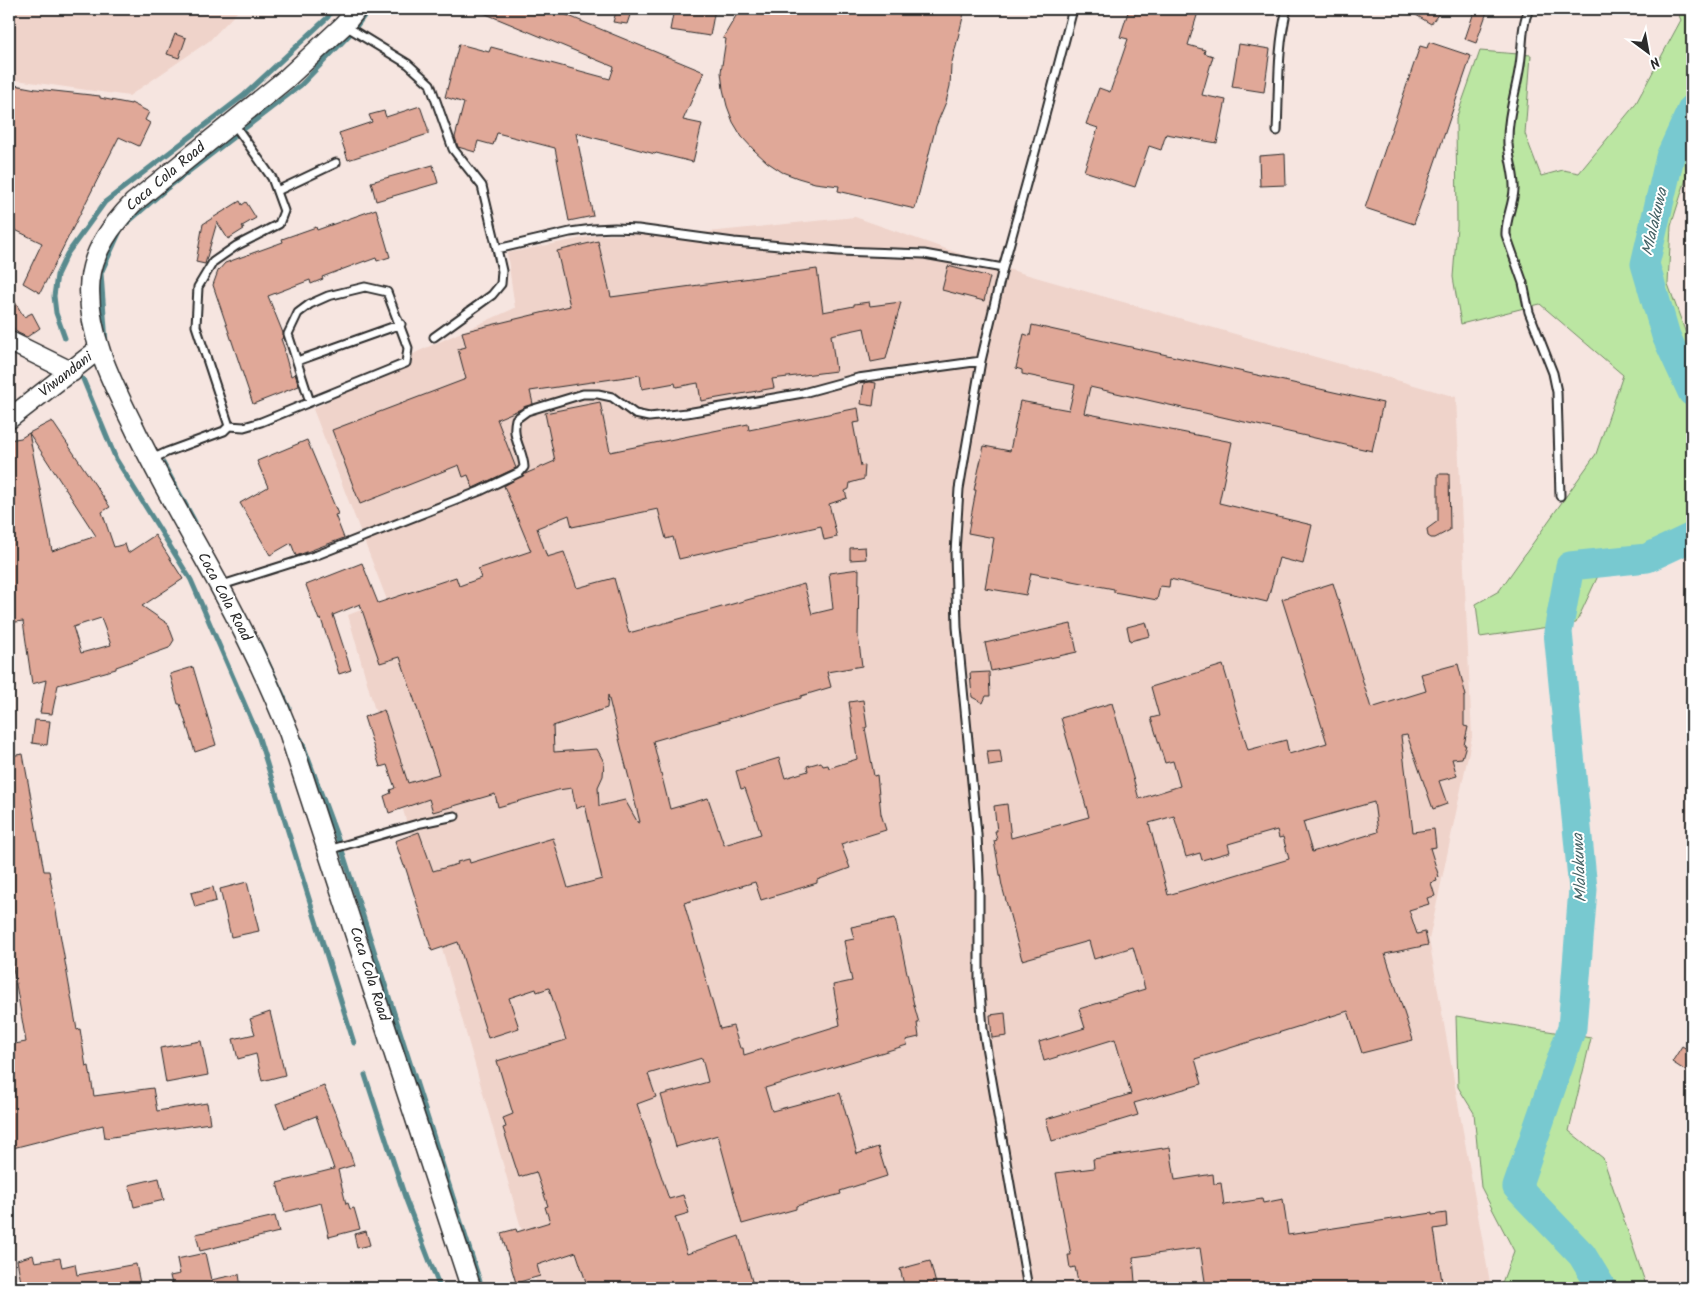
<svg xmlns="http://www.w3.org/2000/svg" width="1701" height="1297" viewBox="0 0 1701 1297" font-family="Kalam,sans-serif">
<rect width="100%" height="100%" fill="#f6e5e0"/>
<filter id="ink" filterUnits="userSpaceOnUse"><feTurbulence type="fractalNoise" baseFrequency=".02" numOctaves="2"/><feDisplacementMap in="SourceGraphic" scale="10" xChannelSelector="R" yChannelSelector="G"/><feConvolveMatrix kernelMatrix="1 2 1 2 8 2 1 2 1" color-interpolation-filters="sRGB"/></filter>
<g filter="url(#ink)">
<!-- built -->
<path fill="#efd3ca" d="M 9,9 L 240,9 L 209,41 L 129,96 L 9,79 Z
M 855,217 L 986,263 L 1456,397 L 1472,737 L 1429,940 L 1491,1288 L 538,1288 L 348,615 L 387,600 L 313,409 L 419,351 L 515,308 L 507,253 L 598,235 L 688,234 Z"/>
<!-- green -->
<path fill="#bbe6a2" stroke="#738866" d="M 1676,9 L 1692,9 L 1692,160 L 1671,226 L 1668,284 L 1692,350 L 1692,547 L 1682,552 L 1611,548 L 1576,623 L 1480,637 L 1476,604 L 1499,591 L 1596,454 L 1623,375 L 1540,304 L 1461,324 L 1453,277 L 1457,226 L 1456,119 L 1480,51 L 1531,55 L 1525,134 L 1541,176 L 1563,170 L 1579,173 L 1635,105 L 1681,20 Z
M 1456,1016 L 1591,1038 L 1569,1131 L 1603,1158 L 1647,1288 L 1500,1288 L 1514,1251 L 1481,1187 L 1474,1113 L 1458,1087 Z"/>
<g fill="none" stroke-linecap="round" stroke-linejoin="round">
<!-- stream -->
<path stroke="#598a8e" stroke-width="5" d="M 127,223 L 166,189 L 301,85 L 353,31 L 369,9
M 65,338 L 56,313 L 54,296 L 57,275 L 67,254 L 105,202 L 243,96 L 328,17 L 332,9
M 106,343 L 101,273 L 121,229
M 83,379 L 116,459 L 191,580 L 258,735 L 354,1043
M 163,463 L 195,522
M 259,643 L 289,708
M 301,739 L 341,847 L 482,1288
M 365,1075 L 405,1197 L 440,1288"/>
<!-- river -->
<path stroke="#78c9d0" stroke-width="29" d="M 1692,109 L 1670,157 L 1645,264 L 1666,336 L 1692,392
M 1602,1288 L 1582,1255 L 1517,1187 L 1572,1028 L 1583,889 L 1558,632 L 1570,566 L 1647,558 L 1692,537"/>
</g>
<!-- building -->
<path fill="#e0a898" stroke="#2b2b2b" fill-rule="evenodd" d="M 474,9 L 552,9 L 704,72 L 683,120 L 702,124 L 693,162 L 656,153 L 655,154 L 576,133 L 593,216 L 569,221 L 555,148 L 497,133 L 493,145 L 478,141 L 475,152 L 458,147 L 455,137 L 464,103 L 445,97 L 459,44 L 489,52 L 491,47 L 610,79 L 614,67 Z
M 617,9 L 632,9 L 627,24 L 613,22 Z
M 674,9 L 715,9 L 710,36 L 670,30 Z
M 740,9 L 965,9 L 951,66 L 950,86 L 946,102 L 936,126 L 915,209 L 838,191 L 839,186 L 815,183 L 798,178 L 782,172 L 767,162 L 754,150 L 742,137 L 733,122 L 727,106 L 723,89 L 721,72 L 726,39 L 723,38 Z
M 1129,9 L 1199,9 L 1188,45 L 1205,50 L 1204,53 L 1213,56 L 1202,95 L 1226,100 L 1217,143 L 1166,134 L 1161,150 L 1149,146 L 1135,187 L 1084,171 L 1098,128 L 1086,124 L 1099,88 L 1110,92 L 1128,39 L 1120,37 Z
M 1406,9 L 1442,9 L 1431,24 Z
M 1475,9 L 1488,9 L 1476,43 L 1465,39 Z
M 175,34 L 186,38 L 179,58 L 167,54 Z
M 1429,42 L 1471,56 L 1414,224 L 1365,208 L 1420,46 L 1427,48 Z
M 1239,44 L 1270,49 L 1264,92 L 1232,87 Z
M 9,84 L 36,89 L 100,96 L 100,98 L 131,104 L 131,103 L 149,112 L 145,120 L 150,123 L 139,146 L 119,137 L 40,293 L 23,283 L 42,243 L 9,227 Z
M 420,106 L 428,129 L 428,134 L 348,160 L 339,133 L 372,122 L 369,115 L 384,111 L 386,117 Z
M 1285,154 L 1286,185 L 1260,186 L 1259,156 Z
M 433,165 L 438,183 L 376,201 L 371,182 Z
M 240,201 L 242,205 L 246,202 L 256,218 L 242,226 L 244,229 L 228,239 L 217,222 L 205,264 L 196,262 L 203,224 Z
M 376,209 L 390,257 L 377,261 L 376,258 L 365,262 L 365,261 L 322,277 L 323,279 L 311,284 L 310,280 L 268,296 L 283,333 L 284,338 L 281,339 L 285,350 L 284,351 L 291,376 L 295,374 L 299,386 L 253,404 L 213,285 L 218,271 L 225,263 L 283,242 L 282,239 L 316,227 L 317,230 Z
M 598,241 L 611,297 L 817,269 L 823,312 L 854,306 L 854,304 L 869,302 L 870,306 L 901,302 L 886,359 L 871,362 L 864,328 L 831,335 L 836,371 L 772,379 L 774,388 L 701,401 L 698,383 L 676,387 L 675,383 L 642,389 L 640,375 L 530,391 L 533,404 L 497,419 L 516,468 L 473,488 L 468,475 L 463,477 L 459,465 L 360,504 L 332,430 L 466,379 L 458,349 L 466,347 L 462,332 L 570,306 L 557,251 Z
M 948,266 L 990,277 L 984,301 L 942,290 Z
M 9,292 L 24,317 L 32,313 L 40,328 L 27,337 L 18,333 L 9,323 Z
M 1032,325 L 1383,403 L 1372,451 L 1090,387 L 1084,413 L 1232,442 L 1219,503 L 1312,525 L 1303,564 L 1279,558 L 1267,602 L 1170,579 L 1169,587 L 1160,586 L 1157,600 L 1114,592 L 1114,589 L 1031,573 L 1026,595 L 985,588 L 994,538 L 968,533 L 976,490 L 974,490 L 984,446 L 1010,451 L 1020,401 L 1069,410 L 1075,385 L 1022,374 L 1022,370 L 1016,368 L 1024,334 L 1030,336 Z
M 870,382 L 876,383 L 873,406 L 861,404 L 864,383 Z
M 600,402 L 610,452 L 748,424 L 749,430 L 858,408 L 860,422 L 853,423 L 861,466 L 865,465 L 864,479 L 850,483 L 849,489 L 845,491 L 847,498 L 829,504 L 837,537 L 824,540 L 821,526 L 679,559 L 673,537 L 666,539 L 658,509 L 572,527 L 569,515 L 537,528 L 547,557 L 564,552 L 577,588 L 614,578 L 629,633 L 804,584 L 812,614 L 833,609 L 829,573 L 859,569 L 858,636 L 862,666 L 827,672 L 831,687 L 801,696 L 801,698 L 653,741 L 670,809 L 708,798 L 724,845 L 761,834 L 745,788 L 741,789 L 736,771 L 779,758 L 785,778 L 808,771 L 807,766 L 821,762 L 823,766 L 828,765 L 829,768 L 857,759 L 849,702 L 863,700 L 867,727 L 865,728 L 874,776 L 877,775 L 881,814 L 886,830 L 841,844 L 850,868 L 817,880 L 817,883 L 761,900 L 755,882 L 684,903 L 720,1029 L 733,1026 L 740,1048 L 743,1048 L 744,1055 L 840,1025 L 833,985 L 852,981 L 844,941 L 854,939 L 851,927 L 895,918 L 914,1005 L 919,1023 L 917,1023 L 919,1037 L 906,1040 L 907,1045 L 765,1088 L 772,1111 L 840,1093 L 857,1154 L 878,1147 L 887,1176 L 840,1191 L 841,1194 L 796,1206 L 796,1209 L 742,1224 L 718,1135 L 676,1147 L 661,1095 L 708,1082 L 702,1058 L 648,1074 L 656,1097 L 637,1104 L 669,1199 L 683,1195 L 689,1213 L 675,1217 L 687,1254 L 739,1236 L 754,1288 L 588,1288 L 576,1252 L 537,1265 L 540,1276 L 516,1283 L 501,1233 L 516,1229 L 517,1232 L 550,1222 L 545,1207 L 548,1206 L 536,1172 L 519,1177 L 503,1128 L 506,1127 L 503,1118 L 513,1114 L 497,1061 L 566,1040 L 549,988 L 537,992 L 536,989 L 509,998 L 519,1028 L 488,1038 L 458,942 L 432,951 L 405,866 L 404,866 L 395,841 L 419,832 L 433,871 L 458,864 L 457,862 L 469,859 L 470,863 L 553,838 L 568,888 L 602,879 L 585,805 L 576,809 L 572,788 L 558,790 L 498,807 L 495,794 L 433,812 L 429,799 L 389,813 L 384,796 L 391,793 L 390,790 L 395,788 L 387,765 L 380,767 L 364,717 L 384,710 L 408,783 L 439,774 L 400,657 L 380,663 L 360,604 L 333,615 L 351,670 L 339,674 L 321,619 L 319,620 L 306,585 L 362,563 L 378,603 L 456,577 L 459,586 L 481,578 L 478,569 L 531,551 L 504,486 L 525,474 L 555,461 L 545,413 ZM 608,695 L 640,822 L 638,823 L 625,800 L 599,806 L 598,787 L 603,776 L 604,762 L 597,749 L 554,752 L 553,726 L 607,708 Z
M 52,421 L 110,507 L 102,512 L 114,547 L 125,544 L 128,553 L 155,535 L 183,579 L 142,606 L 168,624 L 174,640 L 169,648 L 116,667 L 116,669 L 58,685 L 52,714 L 40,713 L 46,680 L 32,684 L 23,621 L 9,623 L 9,440 L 21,438 L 29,433 L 52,551 L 96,536 L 29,433 ZM 101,618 L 111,645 L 81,653 L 73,627 Z
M 307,440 L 338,514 L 335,515 L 344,538 L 296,556 L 291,543 L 270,555 L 240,503 L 268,487 L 257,461 Z
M 1438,474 L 1449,474 L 1450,530 L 1435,538 L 1431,538 L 1428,536 L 1427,529 L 1438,521 Z
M 865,547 L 866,559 L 850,560 L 850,548 Z
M 1333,583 L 1371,708 L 1426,691 L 1421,674 L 1458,664 L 1466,696 L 1464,697 L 1464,726 L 1468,727 L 1464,745 L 1466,745 L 1462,758 L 1452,759 L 1457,776 L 1439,781 L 1447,804 L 1433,809 L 1407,735 L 1401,736 L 1413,832 L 1434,829 L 1436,847 L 1430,848 L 1439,877 L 1436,878 L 1437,881 L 1431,883 L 1435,896 L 1427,898 L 1429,904 L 1409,910 L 1417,934 L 1425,932 L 1428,945 L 1385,954 L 1413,1040 L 1362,1053 L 1348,1011 L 1195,1059 L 1202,1084 L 1134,1103 L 1138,1115 L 1052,1141 L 1046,1119 L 1131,1094 L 1115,1039 L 1044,1061 L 1039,1042 L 1085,1028 L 1079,1009 L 1145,989 L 1133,947 L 1094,959 L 1089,941 L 1022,960 L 1002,886 L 994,841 L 997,840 L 995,831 L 997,831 L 994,806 L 1007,804 L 1011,838 L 1089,817 L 1061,718 L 1112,703 L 1139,799 L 1180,786 L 1173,761 L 1165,763 L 1151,718 L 1159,716 L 1151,687 L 1223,665 L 1248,750 L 1286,740 L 1289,754 L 1327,743 L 1282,599 ZM 1374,802 L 1378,832 L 1312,852 L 1303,822 ZM 1174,816 L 1186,857 L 1200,853 L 1202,860 L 1230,852 L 1228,844 L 1277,830 L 1279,838 L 1283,837 L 1289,859 L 1168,895 L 1149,823 Z
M 1146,622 L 1150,636 L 1130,641 L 1127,627 Z
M 1071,624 L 1077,652 L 991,671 L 985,643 Z
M 193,667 L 216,745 L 195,752 L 180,704 L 178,704 L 170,674 Z
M 989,672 L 990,696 L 986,696 L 983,703 L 972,697 L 970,673 Z
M 35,720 L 50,721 L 47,745 L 32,743 Z
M 1000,750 L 1002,764 L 989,766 L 987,751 Z
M 23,754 L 44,871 L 49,871 L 77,1030 L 80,1029 L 86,1067 L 89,1066 L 94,1096 L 153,1088 L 157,1111 L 207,1103 L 210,1123 L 105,1138 L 103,1125 L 9,1149 L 9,1045 L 26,1042 L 10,950 L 9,950 L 9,756 Z
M 247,882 L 259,931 L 231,937 L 220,889 Z
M 213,887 L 216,901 L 195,907 L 191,893 Z
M 270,1012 L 285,1075 L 262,1081 L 256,1054 L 238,1059 L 233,1039 L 255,1034 L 250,1019 Z
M 1005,1013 L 1007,1036 L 992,1038 L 990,1015 Z
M 201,1041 L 208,1075 L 166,1083 L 160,1048 Z
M 1682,1046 L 1692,1052 L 1692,1075 L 1672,1062 Z
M 324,1086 L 335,1113 L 336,1113 L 354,1165 L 338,1170 L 346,1204 L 348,1203 L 350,1209 L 354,1208 L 360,1229 L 329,1237 L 321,1203 L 285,1212 L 277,1183 L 334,1169 L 316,1116 L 285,1128 L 276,1104 Z
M 1170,1147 L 1175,1180 L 1213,1174 L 1214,1184 L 1221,1183 L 1224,1205 L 1262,1199 L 1263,1203 L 1283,1199 L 1288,1235 L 1432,1213 L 1432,1215 L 1446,1213 L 1447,1227 L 1434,1229 L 1443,1288 L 1206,1288 L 1200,1248 L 1133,1257 L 1135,1282 L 1120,1283 L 1121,1288 L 1081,1288 L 1080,1282 L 1078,1282 L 1075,1267 L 1070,1268 L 1068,1255 L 1071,1255 L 1056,1173 L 1094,1168 L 1093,1159 Z
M 159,1178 L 164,1200 L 134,1207 L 129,1185 Z
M 275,1216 L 279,1232 L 200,1251 L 196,1234 Z
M 366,1231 L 370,1245 L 357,1248 L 354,1234 Z
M 205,1253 L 211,1280 L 239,1274 L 241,1288 L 173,1288 L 170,1276 L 180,1274 L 177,1259 Z
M 33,1255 L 35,1262 L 60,1258 L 62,1267 L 75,1264 L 77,1275 L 136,1264 L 141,1288 L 22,1288 L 17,1260 Z
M 930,1261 L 937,1288 L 905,1288 L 900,1269 Z"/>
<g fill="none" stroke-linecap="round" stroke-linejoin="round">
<defs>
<path id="lane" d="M 1529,9 C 1521,26 1523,46 1520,65 C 1516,92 1507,117 1508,144 C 1509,160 1515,175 1514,190 C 1513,206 1505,220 1506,235 L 1523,283 L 1529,312 L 1553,373 L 1557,392 L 1560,496
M 344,25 L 408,64 L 430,84 L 453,149 L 482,186 L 497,249 L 502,271 L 501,284 L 492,295 L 434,337
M 1277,131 C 1279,90 1277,48 1287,9
M 277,191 L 336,163
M 497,249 L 570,232 L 593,229 L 615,228 L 638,229 L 734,242 L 839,251 L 924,254 L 1003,268
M 297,361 L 401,324
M 229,426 L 244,427 L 261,422 L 406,363 L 408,348 L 387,292 L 365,287 L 328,296 L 310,304 L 298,313 L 288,334 L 310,402
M 150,460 L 167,452 L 224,431 L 229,426 L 196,326 L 198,287 L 213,262 L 236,246 L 279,224 L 284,211 L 272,178 L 234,124
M 219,586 L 317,555 L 480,491 L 520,472 L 524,467 C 523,449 511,439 516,419 L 527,411 L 583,394 L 598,394 L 612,397 L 635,414 L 649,417 L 687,413 L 803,393 L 858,378 L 981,361
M 328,850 L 421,823 L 455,816
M 1028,1288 L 983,1029 L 979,979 L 979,881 L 977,834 L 957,627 L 955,553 L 959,489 L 981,361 L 1003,268 L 1043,123 L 1073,9"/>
<path id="secondary" d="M 357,9 L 344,25 L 286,79 L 133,203 C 112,225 93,250 90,281 C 86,332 111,381 133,425 C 159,480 190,532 219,585 C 245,633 269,682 289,733 L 471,1288
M 9,341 L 72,372
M 9,419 L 99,349"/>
</defs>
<!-- lane casing -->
<use href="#lane" stroke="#2b2b2b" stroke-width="11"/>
<!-- secondary casing -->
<use href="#secondary" stroke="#2b2b2b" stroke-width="22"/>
<!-- lane -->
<use href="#lane" stroke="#fff" stroke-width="7"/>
<!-- secondary -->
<use href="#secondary" stroke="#fff" stroke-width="19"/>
</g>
</g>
<g text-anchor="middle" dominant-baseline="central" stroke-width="4" stroke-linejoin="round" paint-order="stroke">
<!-- street labels -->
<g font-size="15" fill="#2b2b2b" stroke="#fff">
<text transform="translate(166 177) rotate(-40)">Coca Cola Road</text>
<text transform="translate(66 375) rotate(-38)">Viwandani</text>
<text transform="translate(224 597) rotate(62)">Coca Cola Road</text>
<text transform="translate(369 974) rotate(72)">Coca Cola Road</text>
</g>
<!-- water labels -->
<g font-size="16" font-style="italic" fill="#466265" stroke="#fff">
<text transform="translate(1655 222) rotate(-77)">Mlalakuwa</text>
<text transform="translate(1580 868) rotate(-93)">Mlalakuwa</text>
</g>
</g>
<!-- margin -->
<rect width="1701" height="1297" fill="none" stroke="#fff" stroke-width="30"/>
<rect x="15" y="15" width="1671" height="1267" fill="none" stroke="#2b2b2b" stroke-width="2" filter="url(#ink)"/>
<!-- north arrow -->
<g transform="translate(1648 52) rotate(148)" stroke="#ffffff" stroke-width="4" paint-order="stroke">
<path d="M0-4L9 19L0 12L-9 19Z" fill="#2b2b2b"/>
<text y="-8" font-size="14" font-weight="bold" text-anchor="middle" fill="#2b2b2b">N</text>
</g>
</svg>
